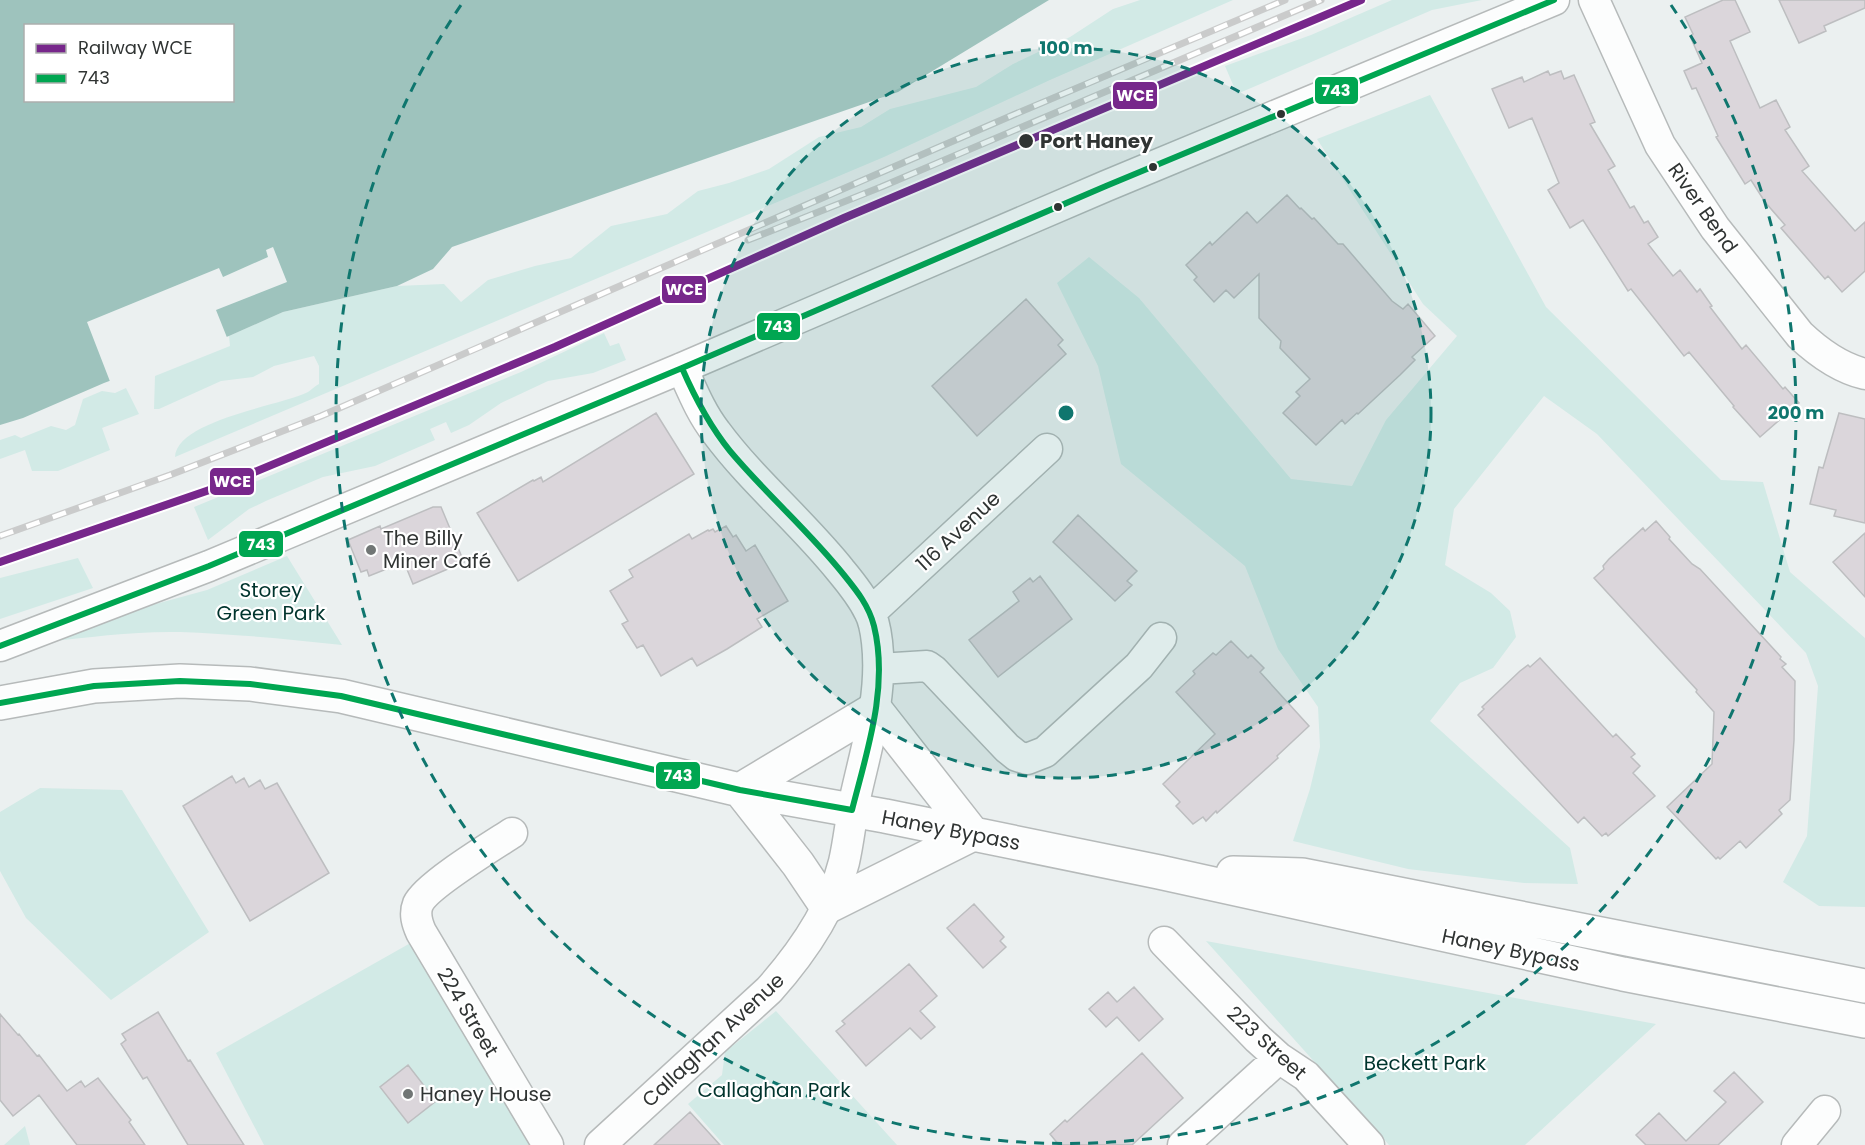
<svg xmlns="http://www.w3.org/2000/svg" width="1865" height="1145" viewBox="0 0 1865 1145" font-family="Poppins,sans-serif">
<rect width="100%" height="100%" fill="#ebf0f0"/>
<!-- green -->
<path fill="#d2eae6" d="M 1140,0 L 1233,0 L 1050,80 L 884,157 L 175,457 C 177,420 280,406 308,392 C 311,390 315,386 319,384 L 319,366 L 314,356 L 274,366 L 253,377 L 221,381 L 159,409 L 154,409 L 155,376 L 230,346 L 229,336 L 283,312 L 397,286 L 444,284 L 461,302 L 488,280 L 535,266 L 571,258 L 611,226 L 667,214 L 698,191 L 729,183 L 769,169 L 819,137 L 861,127 L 890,109 L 976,87 L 1013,64 L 1070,37 L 1113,9 Z
M 1392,0 L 1482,0 L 1432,10 L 1237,94 L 1225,66 L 1311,35 Z
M 1430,95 L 1546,307 L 1721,480 L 1763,482 L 1790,572 L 1865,638 L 1865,907 L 1819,906 L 1783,882 L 1807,836 L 1818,686 L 1806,653 L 1597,434 L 1544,396 L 1454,509 L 1445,565 L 1491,593 L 1510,611 L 1516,637 L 1493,668 L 1460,683 L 1430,721 L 1570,848 L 1578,884 L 1524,883 L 1408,869 L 1293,841 L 1310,789 L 1320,747 L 1318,707 L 1278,649 L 1245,566 L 1121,464 L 1098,366 L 1057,283 L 1089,257 L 1139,298 L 1291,479 L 1352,486 L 1386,420 L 1457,336 L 1423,304 L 1317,139 Z
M 604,333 L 610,346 L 619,343 L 626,360 L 593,373 L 548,381 L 501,403 L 469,425 L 451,433 L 446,422 L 430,429 L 435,440 L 375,466 L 323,477 L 268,500 L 249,509 L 208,540 L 194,507 L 521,372 Z
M 126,388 L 139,414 L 102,428 L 110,450 L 58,471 L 32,471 L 25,450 L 0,459 L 0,440 L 15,435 L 21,438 L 51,426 L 66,430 L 75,425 L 83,399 L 102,391 L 115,393 Z
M 287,556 L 342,645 C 288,639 234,634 180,632 C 135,631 90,637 46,642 L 130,611 L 207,590 Z
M 78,558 L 93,588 L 0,619 L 0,578 Z
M 40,788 L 122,790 L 209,932 L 111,1000 L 26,918 L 0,871 L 0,812 Z
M 414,941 L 533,1145 L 264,1145 L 216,1053 Z
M 1206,941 L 1656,1024 L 1525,1145 L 1389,1145 Z
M 776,1011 L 897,1145 L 724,1145 L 688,1104 L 722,1075 L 725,1052 Z
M 25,1126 L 30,1145 L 4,1145 Z"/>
<!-- water -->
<path fill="#9ec3bd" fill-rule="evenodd" d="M 0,0 L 1049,0 L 898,92 L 452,247 L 433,269 L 397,286 L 283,312 L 229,336 L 104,383 L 23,418 L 0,425 ZM 26,26 L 232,26 L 232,100 L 26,100 Z"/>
<!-- pier -->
<path fill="#ebf0f0" d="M 273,247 L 287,282 L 216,310 L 228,340 L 111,384 L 87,322 L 219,268 L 223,277 L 268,257 L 266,250 Z"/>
<!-- building -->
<path fill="#dbd6db" stroke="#bdbec0" stroke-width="1.5" d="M 1723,0 L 1735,0 L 1750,32 L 1730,41 L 1760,108 L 1776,100 L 1790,127 L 1785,130 L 1809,166 L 1802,171 L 1855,231 L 1865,222 L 1865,271 L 1842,292 L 1828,276 L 1825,279 L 1781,228 L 1785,225 L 1765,202 L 1751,180 L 1745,184 L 1716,137 L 1718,136 L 1696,88 L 1692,89 L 1684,71 L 1702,63 L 1690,36 L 1693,34 L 1685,17 Z
M 1779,0 L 1865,0 L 1865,8 L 1824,26 L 1826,31 L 1799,43 Z
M 1548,71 L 1550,75 L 1561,71 L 1564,79 L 1574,75 L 1595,122 L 1590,124 L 1615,166 L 1608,170 L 1630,208 L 1634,206 L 1644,223 L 1648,221 L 1658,237 L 1648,244 L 1673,276 L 1680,270 L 1697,292 L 1700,289 L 1712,306 L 1710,307 L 1742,349 L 1746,345 L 1783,389 L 1785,387 L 1799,403 L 1760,437 L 1733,407 L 1734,406 L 1689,352 L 1684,356 L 1631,289 L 1628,291 L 1583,220 L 1570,228 L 1548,190 L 1559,183 L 1532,118 L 1509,128 L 1492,89 L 1522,77 L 1524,82 Z
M 1287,195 L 1300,209 L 1301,208 L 1312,219 L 1314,218 L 1338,244 L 1343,244 L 1392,301 L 1403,309 L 1408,304 L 1435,336 L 1412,357 L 1415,360 L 1400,375 L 1358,414 L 1357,413 L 1345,424 L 1342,420 L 1316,445 L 1283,413 L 1300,396 L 1296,392 L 1310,379 L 1280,348 L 1281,341 L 1259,318 L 1259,274 L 1234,298 L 1226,290 L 1214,302 L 1194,280 L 1197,277 L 1186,265 L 1210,242 L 1212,245 L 1247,212 L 1257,223 Z
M 1026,299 L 1063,340 L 1058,345 L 1066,354 L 977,436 L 932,386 Z
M 656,413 L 694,474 L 518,581 L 477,513 L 533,480 L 534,481 L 541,477 L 543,482 Z
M 1839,413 L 1865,419 L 1865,523 L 1834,516 L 1836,510 L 1810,504 L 1819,467 L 1823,468 Z
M 433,507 L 441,507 L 464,562 L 413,584 L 404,562 L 369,576 L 367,570 L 361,572 L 348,540 L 380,526 L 381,529 Z
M 1078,515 L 1137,571 L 1127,581 L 1132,585 L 1115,601 L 1053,542 Z
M 1656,521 L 1670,537 L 1669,539 L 1692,564 L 1700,569 L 1781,657 L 1780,659 L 1786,664 L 1782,667 L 1795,681 L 1794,740 L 1790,800 L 1779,810 L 1782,814 L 1746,848 L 1740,841 L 1720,859 L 1718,857 L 1716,859 L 1667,807 L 1712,764 L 1714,712 L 1696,692 L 1697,690 L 1594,578 L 1604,569 L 1603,566 L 1609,559 L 1643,528 L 1645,531 Z
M 726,526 L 733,537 L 736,535 L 746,551 L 755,545 L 788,601 L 757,619 L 762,627 L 727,649 L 697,666 L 692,658 L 661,676 L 643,645 L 637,648 L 622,624 L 628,621 L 610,591 L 633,577 L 629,570 L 689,534 L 692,539 L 708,530 L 709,531 L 713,529 L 715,532 Z
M 1865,533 L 1865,597 L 1833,562 Z
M 1040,576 L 1072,619 L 998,677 L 969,640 L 1019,601 L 1013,592 L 1030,578 L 1033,582 Z
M 1231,641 L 1248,658 L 1251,655 L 1264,668 L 1260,672 L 1309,726 L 1277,756 L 1278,758 L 1217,813 L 1216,811 L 1206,821 L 1203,817 L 1193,824 L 1176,806 L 1180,802 L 1163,784 L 1215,734 L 1176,692 L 1195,674 L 1193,671 L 1213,653 L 1216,655 Z
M 1540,658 L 1613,737 L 1616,734 L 1635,754 L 1631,757 L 1640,766 L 1633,773 L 1655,796 L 1608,836 L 1606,833 L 1602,836 L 1584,817 L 1578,823 L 1478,715 L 1484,709 L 1482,707 L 1520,671 L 1528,665 L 1530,667 Z
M 232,776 L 236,783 L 244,778 L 249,787 L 260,780 L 265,789 L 277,783 L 329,873 L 250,921 L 183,806 Z
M 974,904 L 1004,937 L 1000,941 L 1006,947 L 983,968 L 947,928 Z
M 909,964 L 937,996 L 920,1011 L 935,1027 L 921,1039 L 910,1028 L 866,1066 L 836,1031 L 845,1024 L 842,1021 Z
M 1134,987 L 1163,1019 L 1139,1041 L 1117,1017 L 1106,1027 L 1089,1009 L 1108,992 L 1117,1002 Z
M 158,1012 L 188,1061 L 190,1060 L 244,1145 L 188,1145 L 147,1077 L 143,1079 L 121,1044 L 126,1040 L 122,1034 Z
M 0,1014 L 18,1035 L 19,1034 L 37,1056 L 39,1055 L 67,1091 L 81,1081 L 85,1087 L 98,1078 L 131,1120 L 129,1122 L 145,1145 L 77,1145 L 39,1095 L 13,1116 L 0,1100 Z
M 1142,1053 L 1183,1098 L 1132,1145 L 1059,1145 L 1050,1134 L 1065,1120 L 1067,1122 Z
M 408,1065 L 436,1101 L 408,1123 L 380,1087 Z
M 1734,1072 L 1763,1102 L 1718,1145 L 1646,1145 L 1636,1135 L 1659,1113 L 1686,1141 L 1726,1102 L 1714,1091 Z
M 690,1112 L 720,1145 L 654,1145 Z"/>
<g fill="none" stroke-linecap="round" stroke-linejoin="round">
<defs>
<path id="minor" d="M 1594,0 L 1660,145 L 1715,228 L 1800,335 C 1818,352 1840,368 1865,374
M 870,613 L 1047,449
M 0,646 L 209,566 L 682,368 L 1106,186 L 1554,0
M 879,669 L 927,666 L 934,671 L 1007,748 L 1017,756 L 1027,759 L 1045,752 L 1139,666 L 1161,638
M 512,833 C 492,846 426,886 418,904 C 414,914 417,923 421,932 L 548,1145
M 1164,942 L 1258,1039 L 1279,1058 L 1306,1076 L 1369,1145
M 600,1145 L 769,990 C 802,953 832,910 844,862 C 849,840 851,817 856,794 C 867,745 883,694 877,642 C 876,633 874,620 869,611 C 862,597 851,583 841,571 C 802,522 753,482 716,432 C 701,413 692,390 682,368
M 1183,1145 L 1279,1058
M 1797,1145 L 1825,1111"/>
<path id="highway" d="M 0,703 L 94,686 L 180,681 L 250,684 L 341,696 L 740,790 L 885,816 L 1159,872 L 1623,974 L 1865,1021
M 740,790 L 875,709 L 973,834
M 740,790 L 798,864 L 827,907 L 973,834
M 1233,873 L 1302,875 L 1865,986"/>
</defs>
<!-- minor casing -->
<use href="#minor" stroke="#b6baba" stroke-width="33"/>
<!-- highway casing -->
<use href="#highway" stroke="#b6baba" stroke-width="36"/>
<!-- minor -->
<use href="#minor" stroke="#fcfdfd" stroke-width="30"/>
<!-- highway -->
<use href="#highway" stroke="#fcfdfd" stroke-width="33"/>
<defs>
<path id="rail" d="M 748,240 L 881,187 L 1321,0
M 0,536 L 170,475 L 321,416 L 1013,115 L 1285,0"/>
</defs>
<!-- rail casing -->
<use href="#rail" stroke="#cacbcb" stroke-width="7"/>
<!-- rail -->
<use href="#rail" stroke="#fff" stroke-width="4.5" stroke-dasharray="14" stroke-linecap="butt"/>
<defs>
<path id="bus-1" d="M 0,646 L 209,566 L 682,368 L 1106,186 L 1554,0
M 0,703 L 94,686 L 180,681 L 250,684 L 341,696 L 740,790 L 852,810 C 867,751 889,687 874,626 C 869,606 857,591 844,575 C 809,531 766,494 730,451 C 709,425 695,398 682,368"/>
</defs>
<!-- bus-1 casing -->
<use href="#bus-1" stroke="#fff" stroke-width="10"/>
<!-- bus-1 -->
<use href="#bus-1" stroke="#00a651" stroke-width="6"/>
<defs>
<path id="rail-1" d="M 0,562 L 221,486 L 555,347 L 844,218 L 1361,0"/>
</defs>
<!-- rail-1 casing -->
<use href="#rail-1" stroke="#fff" stroke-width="12"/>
<!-- rail-1 -->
<use href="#rail-1" stroke="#77278b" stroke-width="8"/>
</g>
<!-- distance rings -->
<circle cx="1066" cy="413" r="365" fill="#0f766e" fill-opacity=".12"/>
<g fill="none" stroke="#0f766e" stroke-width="3" stroke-dasharray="10 8">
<circle cx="1066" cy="413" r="365"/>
<path d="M1671 5A730 730 0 1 1 461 5"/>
</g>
<!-- markers -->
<g fill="#303433" stroke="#fff" stroke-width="2">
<circle cx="1281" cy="114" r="5"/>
<circle cx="1026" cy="141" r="8"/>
<circle cx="1153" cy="167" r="5"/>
<circle cx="1058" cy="207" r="5"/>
</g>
<g fill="#717675" stroke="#fff" stroke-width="2">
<circle cx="371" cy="550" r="6"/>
<circle cx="408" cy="1094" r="6"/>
</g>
<g text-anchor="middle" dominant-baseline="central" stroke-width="4.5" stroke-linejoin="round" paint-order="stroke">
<!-- stop labels -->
<g font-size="20" font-weight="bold" fill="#303433" stroke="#fff" text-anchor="start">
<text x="1040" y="141">Port Haney</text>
</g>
<!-- street labels -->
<g font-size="20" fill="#303433" stroke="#fff">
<text transform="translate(1703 208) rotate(55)">River Bend</text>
<text transform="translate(958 531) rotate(-43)">116 Avenue</text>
<text transform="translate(951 830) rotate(11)">Haney Bypass</text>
<text transform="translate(1511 950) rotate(12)">Haney Bypass</text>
<text transform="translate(468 1012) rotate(59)">224 Street</text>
<text transform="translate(713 1040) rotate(-43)">Callaghan Avenue</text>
<text transform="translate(1267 1043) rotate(42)">223 Street</text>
</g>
<!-- poi labels -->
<g font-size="20" fill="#303433" stroke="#fff" text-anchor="start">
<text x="383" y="538">The Billy<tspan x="383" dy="23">Miner Café</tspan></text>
<text x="420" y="1094">Haney House</text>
</g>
<!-- park labels -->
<g font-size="20" fill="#00342d" stroke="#fff">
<text x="271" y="590">Storey<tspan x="271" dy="23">Green Park</tspan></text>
<text x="1425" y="1063">Beckett Park</text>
<text x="774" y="1090">Callaghan Park</text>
</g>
</g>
<circle cx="1066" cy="413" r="9" fill="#0f766e" stroke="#fff" stroke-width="3"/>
<g font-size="18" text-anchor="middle" font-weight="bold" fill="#0f766e" stroke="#fff" stroke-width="4.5" stroke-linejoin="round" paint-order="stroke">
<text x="1066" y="54">100 m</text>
<text x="1796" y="419">200 m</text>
</g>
<g stroke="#fff" stroke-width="2">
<rect x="1314" y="76" width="45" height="29" rx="6" fill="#00a651"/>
<rect x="1112" y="81" width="46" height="29" rx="6" fill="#77278b"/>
<rect x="661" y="275" width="46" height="29" rx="6" fill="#77278b"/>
<rect x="756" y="312" width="45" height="29" rx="6" fill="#00a651"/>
<rect x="209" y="467" width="46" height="29" rx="6" fill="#77278b"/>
<rect x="238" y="530" width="46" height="28" rx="6" fill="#00a651"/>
<rect x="655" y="761" width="46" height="29" rx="6" fill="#00a651"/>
</g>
<g font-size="16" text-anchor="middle" font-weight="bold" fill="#fff">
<text x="1336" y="96">743</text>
<text x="1135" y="101">WCE</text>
<text x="684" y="295">WCE</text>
<text x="778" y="332">743</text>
<text x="232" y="487">WCE</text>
<text x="261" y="550">743</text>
<text x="678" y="781">743</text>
</g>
<!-- legend -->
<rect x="24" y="24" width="210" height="78" fill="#ffffff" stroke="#acaead" stroke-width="1.5"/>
<rect x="36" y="44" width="30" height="9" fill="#77278b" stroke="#acaead" stroke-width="1.5"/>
<text x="78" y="54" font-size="18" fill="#303433">Railway WCE</text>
<rect x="36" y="74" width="30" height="9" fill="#00a651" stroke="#acaead" stroke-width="1.5"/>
<text x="78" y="84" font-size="18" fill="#303433">743</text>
</svg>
